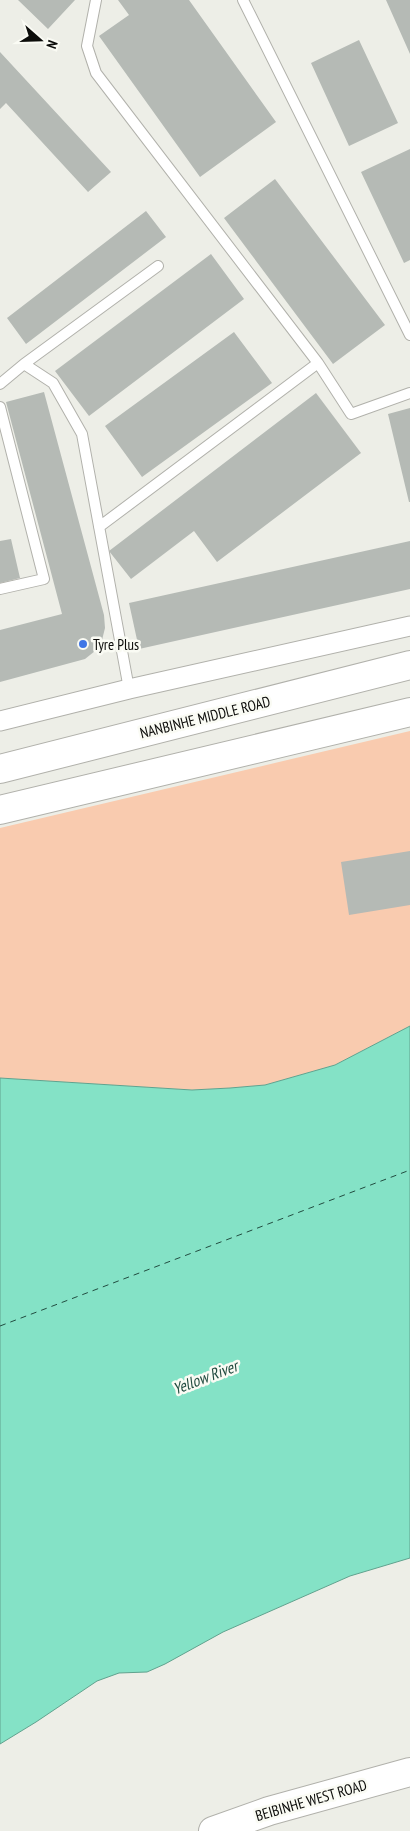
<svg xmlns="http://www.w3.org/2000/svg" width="410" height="1831" viewBox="0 0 410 1831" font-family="'PT Sans Narrow',sans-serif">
<rect width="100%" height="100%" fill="#edeee7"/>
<!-- green -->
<path fill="#f9cbaf" d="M 410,731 L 410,1026 L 335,1065 L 265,1085 L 230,1088 L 192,1090 L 0,1078 L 0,828 Z"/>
<!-- water -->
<path fill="#84e2c6" stroke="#60a28e" d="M 410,1026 L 410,1558 L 350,1576 L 223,1632 L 165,1664 L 147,1672 L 119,1673 L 97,1681 L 36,1722 L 0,1744 L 0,1078 L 192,1090 L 230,1088 L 265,1085 L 335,1065 Z"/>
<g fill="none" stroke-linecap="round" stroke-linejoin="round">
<!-- ferry -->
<path stroke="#224c40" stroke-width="1" stroke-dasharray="6 5" stroke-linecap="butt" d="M 0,1326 L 410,1170"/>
</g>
<!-- building -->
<path fill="#b5bab5" d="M 18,0 L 75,0 L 48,29 Z
M 118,0 L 189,0 L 276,122 L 200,177 L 99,36 L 129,15 Z
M 386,0 L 410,0 L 410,54 Z
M 359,40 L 398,123 L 349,146 L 311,63 Z
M 0,52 L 111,172 L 88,192 L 6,103 L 0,109 Z
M 410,149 L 410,260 L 404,263 L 361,172 Z
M 275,179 L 385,325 L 333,364 L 224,218 Z
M 146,211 L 166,237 L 26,344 L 7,318 Z
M 211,254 L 244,299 L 89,416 L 55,371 Z
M 234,332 L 272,383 L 142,477 L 105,426 Z
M 44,392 L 104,615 L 105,628 L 102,640 L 95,651 L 85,659 L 0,682 L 0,630 L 62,614 L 6,402 Z
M 316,393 L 361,453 L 217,562 L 194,531 L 131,579 L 109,551 Z
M 410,408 L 410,502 L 409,502 L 388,414 Z
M 11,539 L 20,578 L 0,583 L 0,541 Z
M 410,541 L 410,589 L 139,649 L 129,603 Z
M 410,851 L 410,905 L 349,915 L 341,862 Z"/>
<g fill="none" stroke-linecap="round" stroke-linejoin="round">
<defs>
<path id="service" d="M 96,0 L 87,46 L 96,73 L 318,363 L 351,414 L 410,393
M 243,0 L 410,335
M 24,364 L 158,266
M 0,384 L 24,364 L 53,383 L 82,434 L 129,689
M 0,407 L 44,579 L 0,589
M 99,527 L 318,363"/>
<path id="minor" d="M 0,721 L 129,689 L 410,626"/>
<path id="primary" d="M 213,1831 L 269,1811 L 410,1772"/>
<path id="trunk" d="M 0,769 L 410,665
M 0,810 L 410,712"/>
</defs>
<!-- service casing -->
<use href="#service" stroke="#b1b1ab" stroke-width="12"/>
<!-- minor casing -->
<use href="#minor" stroke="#b1b1ab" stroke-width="21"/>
<!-- primary casing -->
<use href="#primary" stroke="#b1b1ab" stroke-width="30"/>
<!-- trunk casing -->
<use href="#trunk" stroke="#b1b1ab" stroke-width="30"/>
<!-- service -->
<use href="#service" stroke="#fff" stroke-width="10"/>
<!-- minor -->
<use href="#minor" stroke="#fff" stroke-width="19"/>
<!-- primary -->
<use href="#primary" stroke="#fff" stroke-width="28"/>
<!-- trunk -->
<use href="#trunk" stroke="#fff" stroke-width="28"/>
</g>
<!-- markers -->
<circle fill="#3f76e6" stroke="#fafbf4" stroke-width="2" cx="83" cy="644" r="5"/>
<g text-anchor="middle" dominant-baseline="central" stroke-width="5" stroke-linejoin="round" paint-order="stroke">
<!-- poi labels -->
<g font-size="15" fill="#0c0c0a" stroke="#fafbf4" text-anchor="start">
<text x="93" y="644">Tyre Plus</text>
</g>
<!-- street labels -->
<g font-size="15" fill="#0c0c0a" stroke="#fafbf4">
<text transform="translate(205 717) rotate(-14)">NANBINHE MIDDLE ROAD</text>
<text transform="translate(311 1800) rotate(-16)">BEIBINHE WEST ROAD</text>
</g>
<!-- water labels -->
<g font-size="16" font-style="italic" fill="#224c40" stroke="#fafbf4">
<text transform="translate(205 1377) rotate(-21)">Yellow River</text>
</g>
</g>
<!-- north arrow -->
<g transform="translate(40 40) rotate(110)" stroke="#fafbf4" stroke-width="4" paint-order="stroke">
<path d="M0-4L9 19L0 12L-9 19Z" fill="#0c0c0a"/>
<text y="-8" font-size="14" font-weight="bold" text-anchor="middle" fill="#0c0c0a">N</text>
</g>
</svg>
